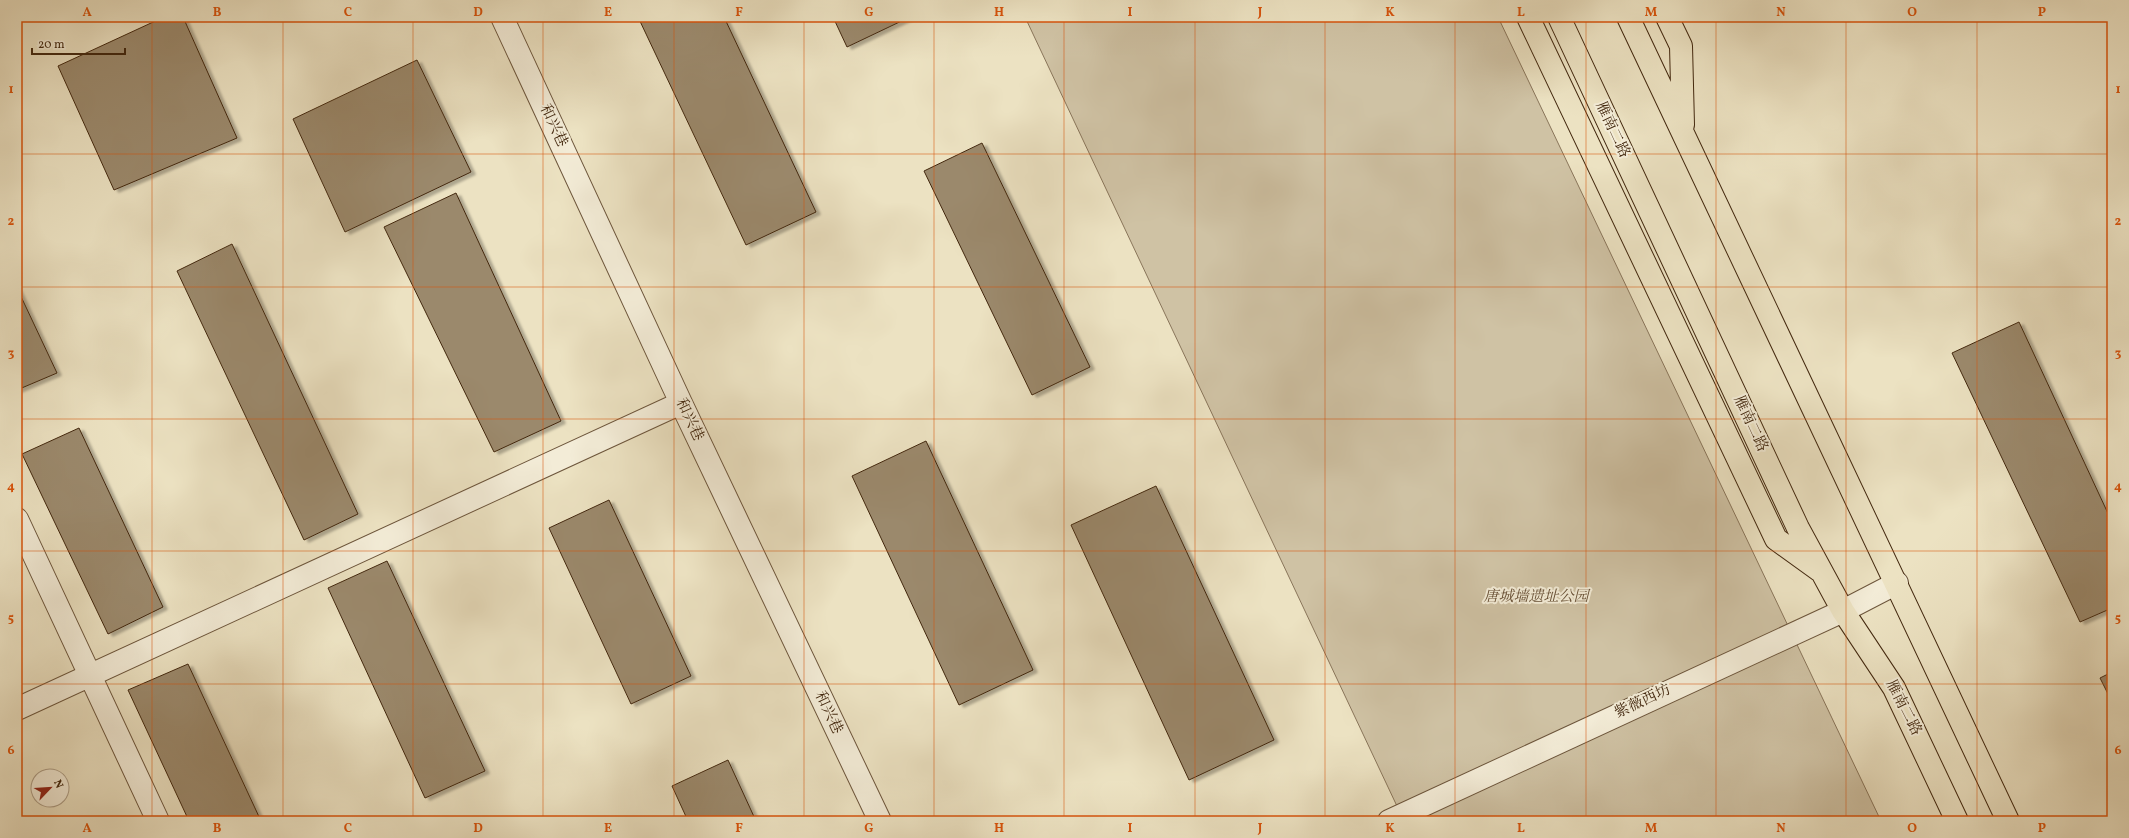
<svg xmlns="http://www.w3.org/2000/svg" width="2129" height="838" viewBox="0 0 2129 838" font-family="Vollkorn,'Noto Serif SC',serif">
<defs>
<filter id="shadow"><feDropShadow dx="4.5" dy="2.5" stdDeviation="1" flood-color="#0004"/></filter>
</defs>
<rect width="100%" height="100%" fill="#ece2c2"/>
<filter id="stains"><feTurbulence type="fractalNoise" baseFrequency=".005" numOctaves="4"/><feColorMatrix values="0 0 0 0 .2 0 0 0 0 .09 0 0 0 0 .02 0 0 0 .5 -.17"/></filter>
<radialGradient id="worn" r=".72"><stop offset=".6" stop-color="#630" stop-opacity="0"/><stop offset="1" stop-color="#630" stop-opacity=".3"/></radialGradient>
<!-- green -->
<path fill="#cfc2a4" stroke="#89755a" d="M 1025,17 L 1498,17 L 1881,821 L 1404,821 Z"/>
<!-- building -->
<path fill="#9b896c" stroke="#43280f" filter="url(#shadow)" d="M 164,17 L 183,17 L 237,138 L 114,190 L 58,66 Z
M 638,17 L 724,17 L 816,212 L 746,245 Z
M 833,17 L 910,17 L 847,47 Z
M 417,60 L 471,172 L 345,232 L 293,119 Z
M 982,143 L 1090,367 L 1032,395 L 924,171 Z
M 456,193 L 561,421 L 494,452 L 384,227 Z
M 232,244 L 358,514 L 304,540 L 177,271 Z
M 17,288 L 57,373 L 17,390 Z
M 2019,322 L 2112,522 L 2112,608 L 2080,622 L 1952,353 Z
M 79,428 L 163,607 L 108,634 L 22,454 Z
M 926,441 L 1033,670 L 959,705 L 852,476 Z
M 1156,486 L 1274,740 L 1189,780 L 1071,525 Z
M 609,500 L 691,676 L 631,704 L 549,528 Z
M 387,561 L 485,771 L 425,798 L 328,588 Z
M 188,664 L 261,821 L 189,821 L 128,690 Z
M 2112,672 L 2112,697 L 2110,698 L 2100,678 Z
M 728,760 L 756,821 L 688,821 L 672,786 Z"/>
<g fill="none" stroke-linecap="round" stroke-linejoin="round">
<defs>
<path id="minor" d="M 502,17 L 681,403 L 880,821
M 17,519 L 158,821
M 17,709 L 681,403
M 1389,821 L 1843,611 L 1897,583"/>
<path id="major" d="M 1528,17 L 1776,539 L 1819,570
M 1559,17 L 1798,528 L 1843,611 L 1894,688 L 1957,821
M 1628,17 L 2008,821
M 1667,17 L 1681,46 L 1683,125"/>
</defs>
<!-- minor casing -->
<use href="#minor" stroke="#6d563c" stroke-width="24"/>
<!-- major casing -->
<use href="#major" stroke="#43280f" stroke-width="24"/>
<!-- minor -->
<use href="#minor" stroke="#f3ecd7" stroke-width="22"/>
<!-- major -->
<use href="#major" stroke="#ece2c2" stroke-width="22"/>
</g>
<!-- grid -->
<path fill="none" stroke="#d8540c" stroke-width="1" stroke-opacity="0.55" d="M 152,17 L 152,821M 283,17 L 283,821M 413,17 L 413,821M 543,17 L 543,821M 674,17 L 674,821M 804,17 L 804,821M 934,17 L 934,821M 1064,17 L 1064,821M 1195,17 L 1195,821M 1325,17 L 1325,821M 1455,17 L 1455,821M 1586,17 L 1586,821M 1716,17 L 1716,821M 1846,17 L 1846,821M 1977,17 L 1977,821M 17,154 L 2112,154M 17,287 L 2112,287M 17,419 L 2112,419M 17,551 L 2112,551M 17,684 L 2112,684"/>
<g text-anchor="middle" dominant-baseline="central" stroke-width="4" stroke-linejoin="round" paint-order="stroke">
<!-- street labels -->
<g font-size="15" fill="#43280f" stroke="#f3ecd7">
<text transform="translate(553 126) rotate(65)">和兴巷</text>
<text transform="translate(1612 130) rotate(65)">雁南二路</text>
<text transform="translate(689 420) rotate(65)">和兴巷</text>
<text transform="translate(1750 424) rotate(65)">雁南二路</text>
<text transform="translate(1643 702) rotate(-25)">紫薇西坊</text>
<text transform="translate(1903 708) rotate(63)">雁南二路</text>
<text transform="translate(828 713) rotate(65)">和兴巷</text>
</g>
<!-- park labels -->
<g font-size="15" font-style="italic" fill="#664e34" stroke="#f3ecd7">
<text x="1536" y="597">唐城墙遗址公园</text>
</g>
</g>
<!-- margin -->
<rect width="2129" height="838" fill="none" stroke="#ece2c2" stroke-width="44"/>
<!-- north arrow -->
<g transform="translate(50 788) rotate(65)"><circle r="19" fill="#f3ecd7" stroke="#ad9e87"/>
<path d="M0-3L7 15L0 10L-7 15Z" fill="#8f2418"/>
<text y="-6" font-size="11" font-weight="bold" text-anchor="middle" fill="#43280f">N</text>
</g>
<!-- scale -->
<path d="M32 48v6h93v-6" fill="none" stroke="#43280f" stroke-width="2"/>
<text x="38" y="48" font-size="12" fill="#43280f" stroke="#f3ecd7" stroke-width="3" paint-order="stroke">20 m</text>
<rect x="22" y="22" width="2085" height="794" fill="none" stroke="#d8540c" stroke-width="1.5"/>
<g font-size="13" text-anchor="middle" font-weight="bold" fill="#d8540c">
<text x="87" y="16">A</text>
<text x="217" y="16">B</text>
<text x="348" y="16">C</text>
<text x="478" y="16">D</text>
<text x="608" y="16">E</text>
<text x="739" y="16">F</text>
<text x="869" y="16">G</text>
<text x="999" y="16">H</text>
<text x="1130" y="16">I</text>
<text x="1260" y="16">J</text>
<text x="1390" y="16">K</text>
<text x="1521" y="16">L</text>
<text x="1651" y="16">M</text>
<text x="1781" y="16">N</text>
<text x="1912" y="16">O</text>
<text x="2042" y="16">P</text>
<text x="11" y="93">1</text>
<text x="2118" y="93">1</text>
<text x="11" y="225">2</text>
<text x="2118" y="225">2</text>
<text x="11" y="357">3</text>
<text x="2118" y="357">3</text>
<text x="11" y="490">4</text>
<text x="2118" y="490">4</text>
<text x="11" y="622">5</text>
<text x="2118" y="622">5</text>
<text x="11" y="754">6</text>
<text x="2118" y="754">6</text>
<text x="87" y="832">A</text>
<text x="217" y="832">B</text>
<text x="348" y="832">C</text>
<text x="478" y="832">D</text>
<text x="608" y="832">E</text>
<text x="739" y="832">F</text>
<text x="869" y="832">G</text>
<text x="999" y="832">H</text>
<text x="1130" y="832">I</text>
<text x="1260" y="832">J</text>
<text x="1390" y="832">K</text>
<text x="1521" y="832">L</text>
<text x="1651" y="832">M</text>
<text x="1781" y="832">N</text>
<text x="1912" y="832">O</text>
<text x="2042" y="832">P</text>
</g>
<rect width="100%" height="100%" filter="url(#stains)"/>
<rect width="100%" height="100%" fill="url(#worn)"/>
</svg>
